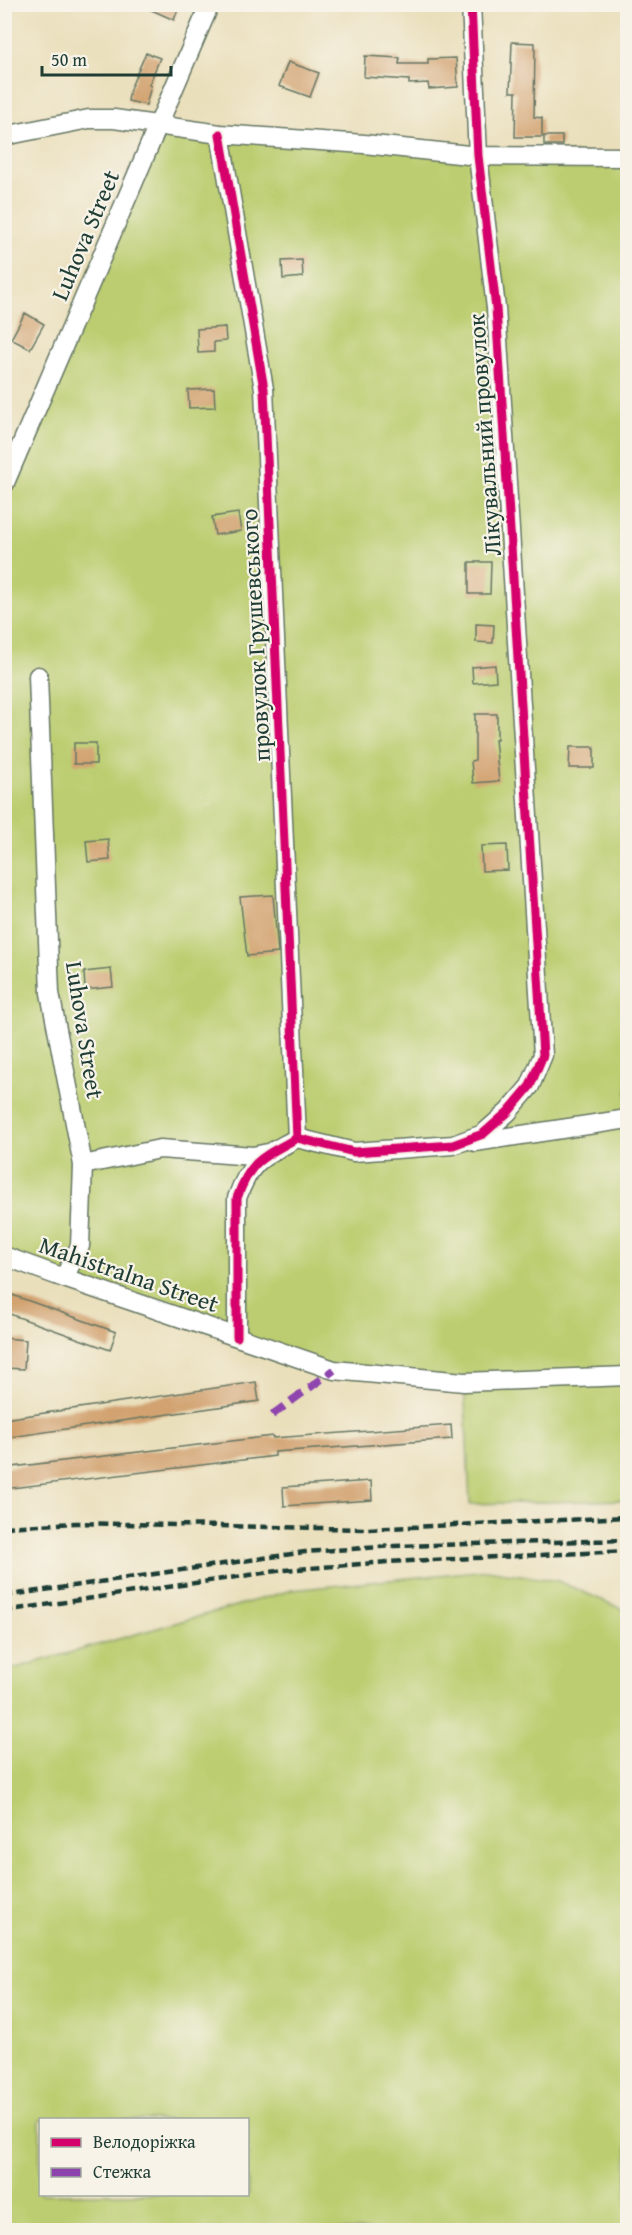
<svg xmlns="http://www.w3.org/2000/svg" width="632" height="2235" viewBox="0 0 632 2235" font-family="'Gentium Book Plus',serif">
<rect width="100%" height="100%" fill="#f7f3e8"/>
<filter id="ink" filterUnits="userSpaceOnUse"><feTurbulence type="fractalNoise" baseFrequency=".0167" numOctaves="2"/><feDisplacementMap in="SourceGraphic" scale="12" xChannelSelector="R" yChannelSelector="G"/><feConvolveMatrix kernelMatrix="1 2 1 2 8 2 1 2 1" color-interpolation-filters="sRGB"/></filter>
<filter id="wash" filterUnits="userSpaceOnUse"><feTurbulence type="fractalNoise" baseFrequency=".008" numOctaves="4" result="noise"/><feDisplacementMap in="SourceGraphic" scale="24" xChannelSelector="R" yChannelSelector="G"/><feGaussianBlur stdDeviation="1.35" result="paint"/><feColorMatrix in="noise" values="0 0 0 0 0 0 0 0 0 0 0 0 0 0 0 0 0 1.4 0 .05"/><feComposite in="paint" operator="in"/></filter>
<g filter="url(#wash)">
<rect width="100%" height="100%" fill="#eadfbb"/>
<!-- green -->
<path fill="#bbcd70" stroke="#6d8552" stroke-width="1.5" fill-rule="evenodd" d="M 157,126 L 627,157 L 627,1500 L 470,1504 L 464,1382 L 334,1370 L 5,1256 L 5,485 Z
M 487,1570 L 558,1581 L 627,1611 L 627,2230 L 5,2230 L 5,1671 L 292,1590 ZM 40,2120 L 248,2120 L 248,2194 L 40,2194 Z"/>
<g id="blocks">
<!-- building -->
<path fill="#d2a270" d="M 138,4 L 180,4 L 174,20 Z
M 512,42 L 535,43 L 534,117 L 542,118 L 542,137 L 515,137 L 516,92 L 510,92 Z
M 146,53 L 160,58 L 149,85 L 151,86 L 146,105 L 128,101 L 130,89 Z
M 365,56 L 400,58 L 399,64 L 428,64 L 428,59 L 456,58 L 458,87 L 429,89 L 428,83 L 409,84 L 409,80 L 364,77 Z
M 288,62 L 319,73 L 310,97 L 279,86 Z
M 544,136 L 562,136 L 562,145 L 544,145 Z
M 302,260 L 303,277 L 283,279 L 282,261 Z
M 25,313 L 44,324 L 30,349 L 11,339 Z
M 225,327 L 226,341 L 214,342 L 214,352 L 198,353 L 197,329 Z
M 214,389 L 215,407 L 189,408 L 188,390 Z
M 238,513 L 241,531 L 215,535 L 212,517 Z
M 469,562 L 491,562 L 490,594 L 469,594 Z
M 476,624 L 494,625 L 493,643 L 476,642 Z
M 495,665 L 496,681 L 473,683 L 472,667 Z
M 475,714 L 497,714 L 497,739 L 495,739 L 499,781 L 473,783 L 471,761 L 475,760 Z
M 74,743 L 96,743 L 96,764 L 74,764 Z
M 570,747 L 594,747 L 594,768 L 569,768 Z
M 108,839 L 110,860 L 88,862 L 86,841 Z
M 507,845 L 508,870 L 482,871 L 481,846 Z
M 273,895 L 278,953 L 247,956 L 240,897 Z
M 111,969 L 113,987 L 85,990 L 84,972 Z
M 4,1292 L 116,1332 L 110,1350 L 4,1312 Z
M 4,1338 L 26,1340 L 24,1369 L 4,1368 Z
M 256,1382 L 259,1401 L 4,1438 L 4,1419 Z
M 451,1425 L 452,1439 L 275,1452 L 275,1456 L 4,1489 L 4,1468 L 273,1436 L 273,1438 Z
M 371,1481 L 372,1500 L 284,1506 L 283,1487 Z"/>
</g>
</g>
<g filter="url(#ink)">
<use href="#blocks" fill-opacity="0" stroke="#667663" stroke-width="1.5"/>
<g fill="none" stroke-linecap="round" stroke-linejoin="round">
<defs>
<path id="minor" d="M 220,134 L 264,389 L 297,1138
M 4,136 L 89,119 L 114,119 L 220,134 L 364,144 L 478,156 L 628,157
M 4,485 L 210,4
M 38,676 L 50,993 L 83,1165 L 80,1246 L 64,1278
M 475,1142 L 628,1119
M 83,1165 L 160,1149 L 253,1156 L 268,1153
M 4,1256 L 64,1278 L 334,1370 L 464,1382 L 628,1376
M 237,1337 L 237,1198 C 251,1159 263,1157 297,1138 L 354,1152 L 453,1145 L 483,1134 L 508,1112 L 530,1086 L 543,1055 L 496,308 L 478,156 L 471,4"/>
</defs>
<!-- minor casing -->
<use href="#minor" stroke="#667663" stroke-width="21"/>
<!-- minor -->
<use href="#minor" stroke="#fff" stroke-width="18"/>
<!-- rail -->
<path stroke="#1f3d34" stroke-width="4.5" stroke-dasharray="9 4.5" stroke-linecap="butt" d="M 4,1527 L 75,1523 L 368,1529 L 628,1517
M 4,1596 L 305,1552 L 395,1546 L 628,1540
M 4,1611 L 284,1570 L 387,1562 L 628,1551"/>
<!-- quiet -->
<path stroke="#8e44ad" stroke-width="8" stroke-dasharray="15 8" stroke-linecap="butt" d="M 272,1415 L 334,1370"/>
<defs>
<path id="cycleway" d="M 220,134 L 264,389 L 297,1138
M 237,1337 L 237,1198 C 251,1159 263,1157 297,1138 L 354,1152 L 453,1145 L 483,1134 L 508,1112 L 530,1086 L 543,1055 L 496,308 L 478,156 L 471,4"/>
</defs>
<!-- cycleway casing -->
<use href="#cycleway" stroke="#f7f3e8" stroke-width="13"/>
<!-- cycleway -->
<use href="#cycleway" stroke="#d6006c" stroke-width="9"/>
</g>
</g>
<g text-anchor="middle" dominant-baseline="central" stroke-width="4.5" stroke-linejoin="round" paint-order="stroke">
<!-- street labels -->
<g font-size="24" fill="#1f3d34" stroke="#f7f3e8">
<text transform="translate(85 235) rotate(-67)">Luhova Street</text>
<text transform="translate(484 435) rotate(-94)">Лікувальний провулок</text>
<text transform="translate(255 635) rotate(-93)">провулок Грушевського</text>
<text transform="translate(85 1030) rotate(81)">Luhova Street</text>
<text transform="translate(129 1274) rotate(19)">Mahistralna Street</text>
</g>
</g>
<!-- margin -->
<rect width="632" height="2235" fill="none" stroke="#f7f3e8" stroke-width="24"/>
<!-- legend -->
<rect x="39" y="2118" width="210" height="78" fill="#f7f3e8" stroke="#a1aaa0" stroke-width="1.5"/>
<rect x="51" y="2138" width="30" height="9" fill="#d6006c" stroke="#a1aaa0" stroke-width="1.5"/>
<text x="93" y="2148" font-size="18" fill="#1f3d34">Велодоріжка</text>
<rect x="51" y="2168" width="30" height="9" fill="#8e44ad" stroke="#a1aaa0" stroke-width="1.5"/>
<text x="93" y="2178" font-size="18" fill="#1f3d34">Стежка</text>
<!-- scale -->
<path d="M42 66v9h129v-9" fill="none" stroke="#1f3d34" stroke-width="3"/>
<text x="51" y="66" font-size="18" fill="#1f3d34" stroke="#f7f3e8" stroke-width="4.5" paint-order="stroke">50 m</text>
</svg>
